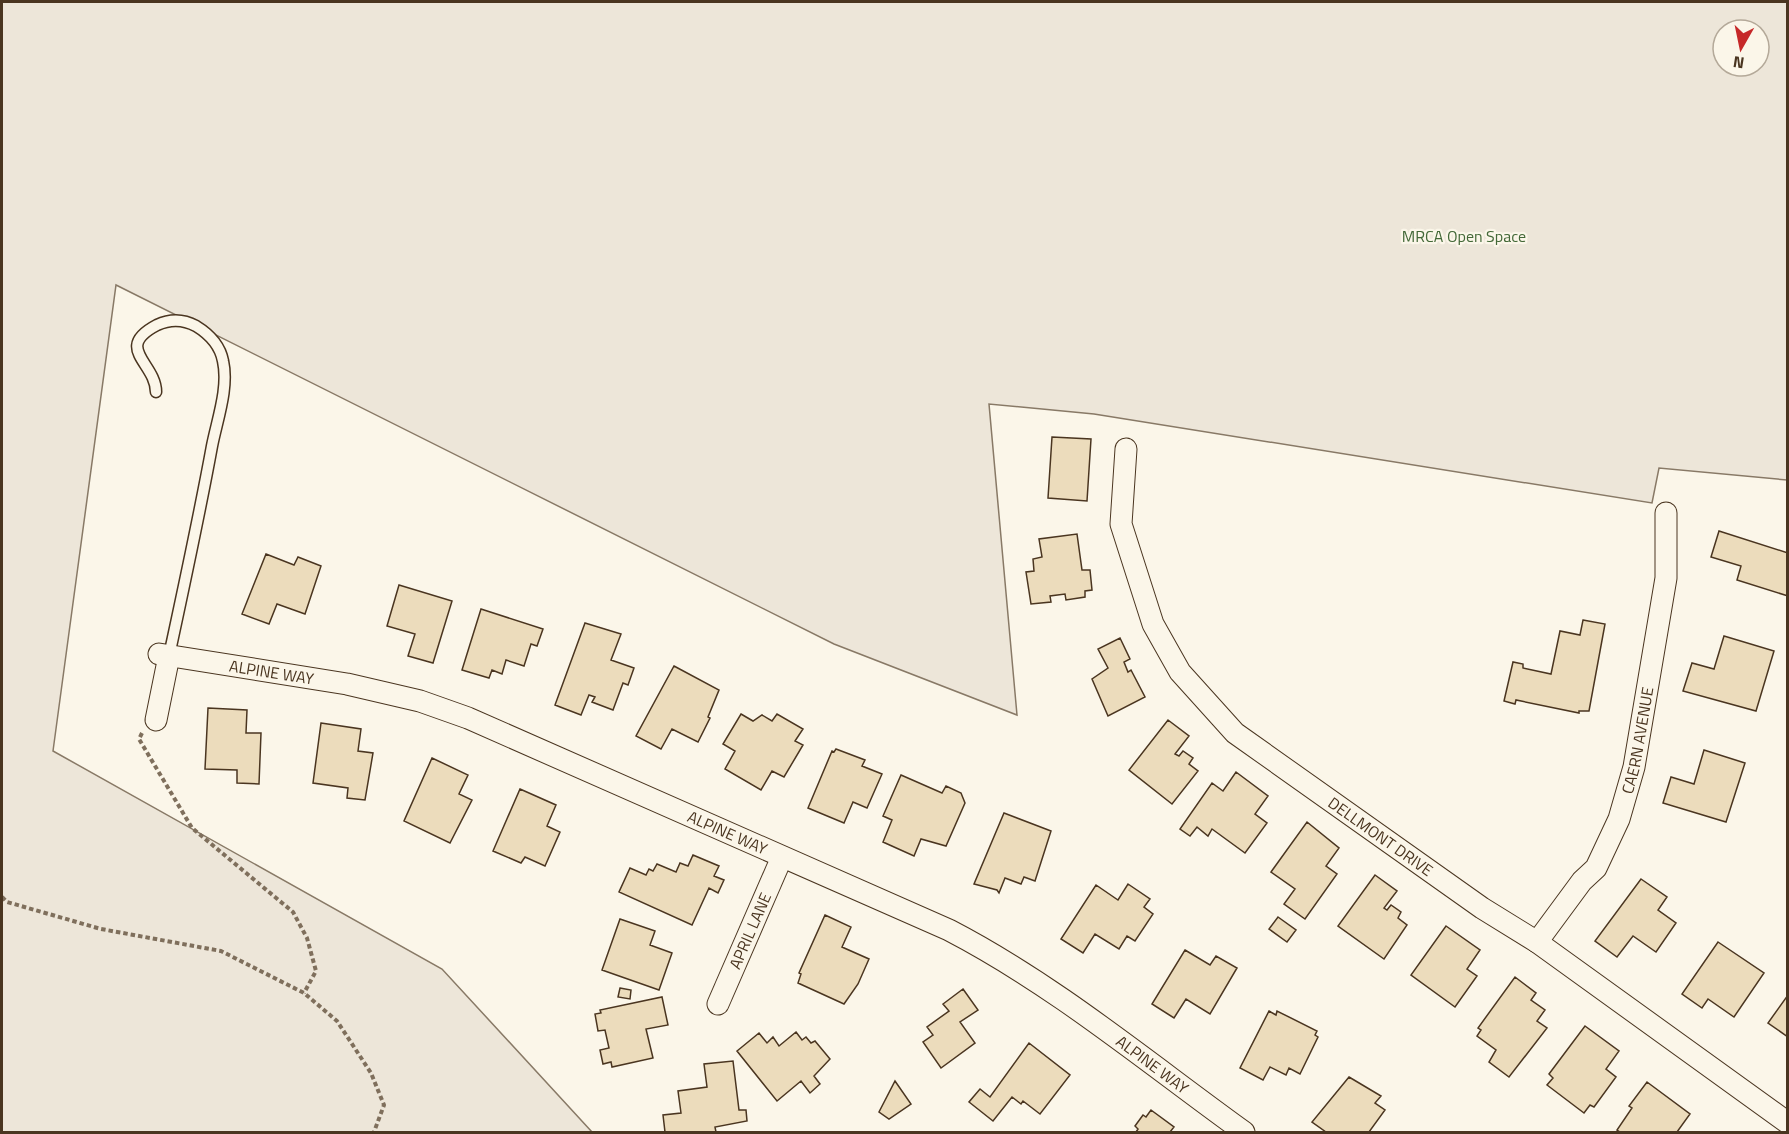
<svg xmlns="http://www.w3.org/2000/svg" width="1789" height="1134" viewBox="0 0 1789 1134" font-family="'Titillium Web',sans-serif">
<rect width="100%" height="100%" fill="#fbf6e9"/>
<!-- green -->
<path fill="#ede6d9" stroke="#887966" stroke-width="1.5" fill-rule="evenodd" d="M 2,2 L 1787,2 L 1787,480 L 1659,468 L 1652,503 L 1094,414 L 989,404 L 1017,715 L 834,644 L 116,285 L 53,751 L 442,969 L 592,1132 L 2,1132 ZM 1723,30 L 1759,30 L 1759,66 L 1723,66 Z"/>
<!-- building -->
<path fill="#ecdcbc" stroke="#4a3520" stroke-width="1.5" d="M 1052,437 L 1091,439 L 1087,501 L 1048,498 Z
M 1719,531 L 1788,553 L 1788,596 L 1737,580 L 1741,566 L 1711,557 Z
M 1077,534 L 1082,570 L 1090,570 L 1092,590 L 1085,591 L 1085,597 L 1066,600 L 1065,594 L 1050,596 L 1051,602 L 1031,604 L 1026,572 L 1034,571 L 1033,559 L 1042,557 L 1039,539 Z
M 266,554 L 294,565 L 298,557 L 321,566 L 305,614 L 277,604 L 269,624 L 242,614 Z
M 399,585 L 452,601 L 433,663 L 408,656 L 415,634 L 387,626 Z
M 481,609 L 543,629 L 537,646 L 531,644 L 524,666 L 506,660 L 502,674 L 492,670 L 489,678 L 462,670 Z
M 1583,620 L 1605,624 L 1589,711 L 1579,711 L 1579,713 L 1516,700 L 1515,704 L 1504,701 L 1513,662 L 1523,664 L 1523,668 L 1551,674 L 1560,631 L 1580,635 Z
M 585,623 L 621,634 L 611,660 L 634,668 L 628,685 L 623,683 L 613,710 L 592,702 L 595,697 L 589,695 L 581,715 L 555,705 Z
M 1724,636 L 1774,651 L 1756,711 L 1683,691 L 1692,663 L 1714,669 Z
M 1120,638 L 1130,659 L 1124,662 L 1128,672 L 1131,670 L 1145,697 L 1108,716 L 1092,679 L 1108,668 L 1098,649 Z
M 674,666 L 719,690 L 708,717 L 710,718 L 698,742 L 672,729 L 661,749 L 636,736 Z
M 208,708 L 247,710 L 246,733 L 261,733 L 259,784 L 237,783 L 237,770 L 205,769 Z
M 741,714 L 753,721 L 762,715 L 772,721 L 777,714 L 803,729 L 795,741 L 803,745 L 784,777 L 772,771 L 761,790 L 725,769 L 735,751 L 723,744 Z
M 1168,720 L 1189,736 L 1175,754 L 1179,756 L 1183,751 L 1193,758 L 1189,764 L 1198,771 L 1172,804 L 1129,770 Z
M 321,723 L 361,729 L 358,751 L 373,753 L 365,800 L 347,798 L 348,788 L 313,783 Z
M 836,749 L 865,760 L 862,766 L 882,774 L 867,808 L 853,802 L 844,823 L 808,808 L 832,751 L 834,752 Z
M 1704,750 L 1745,763 L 1726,822 L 1663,803 L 1671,777 L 1694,784 Z
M 432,758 L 468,775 L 459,794 L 472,800 L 450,843 L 404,821 Z
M 1236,772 L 1268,796 L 1255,814 L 1267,823 L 1245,853 L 1212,829 L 1208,836 L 1197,827 L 1190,836 L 1180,829 L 1212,783 L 1223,791 Z
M 901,775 L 942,793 L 946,786 L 961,793 L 965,803 L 946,846 L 921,839 L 914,856 L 883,842 L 892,820 L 883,816 Z
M 520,789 L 556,805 L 547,826 L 560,832 L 545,866 L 525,857 L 521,863 L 493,851 Z
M 1004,813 L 1051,831 L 1035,881 L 1024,877 L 1021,884 L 1005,878 L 999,893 L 997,890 L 974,884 Z
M 1307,822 L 1339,848 L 1326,866 L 1337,874 L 1305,919 L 1284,904 L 1295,889 L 1271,872 Z
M 693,855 L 719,866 L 714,876 L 724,880 L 718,893 L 709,888 L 692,925 L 619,892 L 630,868 L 646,875 L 649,869 L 653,871 L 657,864 L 676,872 L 680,863 L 688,866 Z
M 1375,875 L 1397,891 L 1384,908 L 1387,910 L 1391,905 L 1401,912 L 1398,918 L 1407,925 L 1384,959 L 1338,926 Z
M 1641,879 L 1667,897 L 1658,910 L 1676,923 L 1656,952 L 1633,936 L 1617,957 L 1595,941 Z
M 1128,884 L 1150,899 L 1144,907 L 1153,914 L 1135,941 L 1127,936 L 1119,949 L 1095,934 L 1083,953 L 1061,939 L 1096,885 L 1118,900 Z
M 825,915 L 851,927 L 842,947 L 869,959 L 858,984 L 844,1004 L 798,983 L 801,974 L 799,973 Z
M 1278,917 L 1296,930 L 1287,942 L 1269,929 Z
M 620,919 L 655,931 L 650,945 L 672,953 L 659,990 L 602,970 Z
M 1446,926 L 1480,950 L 1467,969 L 1477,976 L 1455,1007 L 1411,975 Z
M 1718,942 L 1764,973 L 1734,1017 L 1708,999 L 1702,1008 L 1682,994 Z
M 1185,950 L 1210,965 L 1216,956 L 1237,968 L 1210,1014 L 1186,999 L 1174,1018 L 1152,1004 Z
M 1515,977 L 1536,993 L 1531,1000 L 1545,1010 L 1537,1021 L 1547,1028 L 1509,1077 L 1489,1062 L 1496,1050 L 1477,1036 L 1481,1030 L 1478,1028 Z
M 620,988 L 631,990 L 630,999 L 618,997 Z
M 963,989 L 978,1010 L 960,1022 L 975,1043 L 941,1068 L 923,1042 L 933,1035 L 927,1027 L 949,1011 L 943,1004 Z
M 1788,995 L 1788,1037 L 1768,1023 Z
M 662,997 L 668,1025 L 646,1029 L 653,1058 L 612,1067 L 611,1062 L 603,1064 L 600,1050 L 609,1048 L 605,1030 L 598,1031 L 595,1014 L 601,1013 L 600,1010 Z
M 1269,1011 L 1276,1015 L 1277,1011 L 1317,1031 L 1315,1035 L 1318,1037 L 1300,1074 L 1289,1068 L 1286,1075 L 1270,1067 L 1263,1080 L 1240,1068 Z
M 1585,1026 L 1619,1051 L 1606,1069 L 1616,1077 L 1594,1107 L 1590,1105 L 1584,1113 L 1547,1085 L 1553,1078 L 1549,1074 Z
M 796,1032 L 802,1040 L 806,1037 L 811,1043 L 815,1041 L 830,1059 L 814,1076 L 820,1084 L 810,1093 L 801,1081 L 777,1101 L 737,1051 L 759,1033 L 767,1043 L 773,1037 L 779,1046 Z
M 1029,1043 L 1070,1075 L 1040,1114 L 1023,1101 L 1021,1104 L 1012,1097 L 993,1121 L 969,1102 L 980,1089 L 990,1097 Z
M 733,1061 L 739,1110 L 746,1110 L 747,1121 L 715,1127 L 716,1132 L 665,1132 L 663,1115 L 681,1113 L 678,1091 L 707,1087 L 704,1064 Z
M 1349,1077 L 1381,1096 L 1375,1103 L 1385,1110 L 1369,1132 L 1326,1132 L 1312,1122 Z
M 895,1081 L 911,1104 L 889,1119 L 879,1112 Z
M 1647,1082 L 1690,1114 L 1677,1132 L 1620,1132 L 1617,1130 L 1632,1108 L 1629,1106 Z
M 1151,1110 L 1174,1127 L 1170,1132 L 1136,1132 L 1138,1129 L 1135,1126 L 1143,1115 L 1146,1117 Z"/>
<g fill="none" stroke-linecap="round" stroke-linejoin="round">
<defs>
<path id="service" d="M 156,392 C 156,363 113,348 157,325 C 170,319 183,319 196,326 C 209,334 220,345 223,361 C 229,388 217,420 212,446 C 199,517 184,586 169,656"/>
<g id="minor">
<path id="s1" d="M 1126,449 L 1121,524 L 1153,624 L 1180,672 L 1235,733 L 1482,908 L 1537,942 L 1788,1123"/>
<path id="s2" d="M 159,654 L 347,684 L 420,701 L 468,718 L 949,930 C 1055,985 1148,1063 1244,1132"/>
<path d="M 156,720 L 169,656"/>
<path id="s3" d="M 1537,942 L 1582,881 L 1596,868 L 1619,819 L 1634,767 L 1666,578 L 1666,513"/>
<path id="s4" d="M 718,1004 L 782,857"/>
</g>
</defs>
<!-- service casing -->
<use href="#service" stroke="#4a3520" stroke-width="13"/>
<!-- minor casing -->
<use href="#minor" stroke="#4a3520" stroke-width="23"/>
<!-- path -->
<path stroke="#7f6f5c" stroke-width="4" stroke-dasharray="4.5 3" stroke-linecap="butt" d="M 142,733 L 139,739 L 192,828 L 293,912 L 307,938 L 316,971 L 304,993
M 2,897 L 7,902 L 101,929 L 221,951 L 304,993 L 337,1021 L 371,1073 L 384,1105 L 374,1132"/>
<!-- service -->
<use href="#service" stroke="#fbf6e9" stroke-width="10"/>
<!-- minor -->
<use href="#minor" stroke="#fbf6e9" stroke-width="21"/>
</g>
<g text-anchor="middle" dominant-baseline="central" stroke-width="4.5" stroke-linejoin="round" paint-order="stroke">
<!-- park labels -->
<g font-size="16" fill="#436837" stroke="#fbf6e9">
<text x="1464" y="236">MRCA Open Space</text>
</g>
<!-- street labels -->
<g font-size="16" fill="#4a3520" stroke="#fbf6e9">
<text stroke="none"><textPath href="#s2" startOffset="114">ALPINE WAY</textPath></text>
<text stroke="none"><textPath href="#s3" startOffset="230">CAERN AVENUE</textPath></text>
<text stroke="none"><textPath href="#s2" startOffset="600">ALPINE WAY</textPath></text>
<text stroke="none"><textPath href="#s1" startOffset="496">DELLMONT DRIVE</textPath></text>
<text stroke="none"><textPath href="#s4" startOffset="80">APRIL LANE</textPath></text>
<text stroke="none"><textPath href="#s2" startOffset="1086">ALPINE WAY</textPath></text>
</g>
</g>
<!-- border -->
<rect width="1789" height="1134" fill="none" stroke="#4a3520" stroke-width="6"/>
<!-- north arrow -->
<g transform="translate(1741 48) rotate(189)"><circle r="28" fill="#fbf6e9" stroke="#b4a999" stroke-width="1.5"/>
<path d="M0-4.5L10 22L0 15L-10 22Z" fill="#c62828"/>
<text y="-9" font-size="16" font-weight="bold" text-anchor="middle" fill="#4a3520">N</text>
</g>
</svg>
